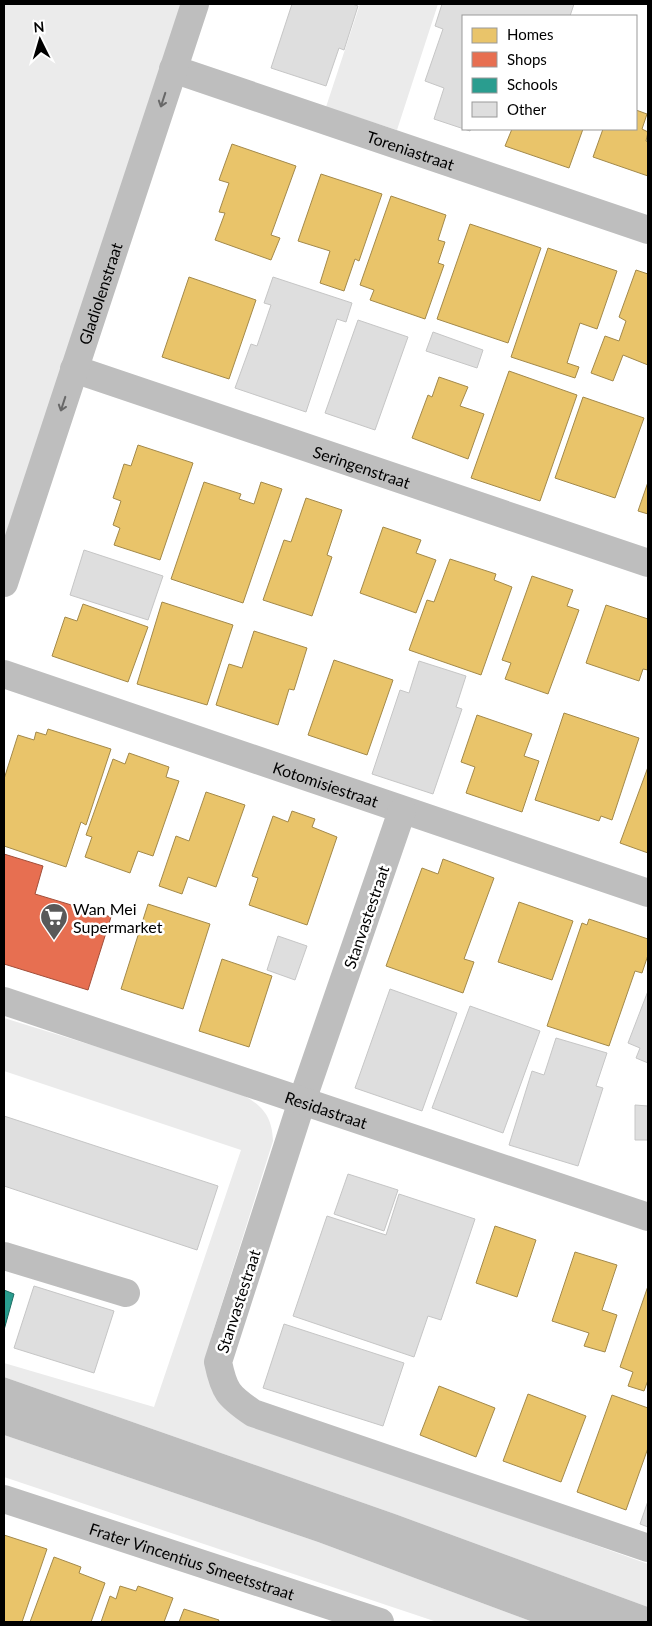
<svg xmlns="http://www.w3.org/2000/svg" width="652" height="1626" viewBox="0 0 652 1626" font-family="Lato,sans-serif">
<rect width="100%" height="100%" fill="#fff"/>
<!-- green -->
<path fill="#ebebeb" d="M 4,4 L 181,4 L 4,542 Z
M 360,4 L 438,4 L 397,130 L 326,107 Z
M 4,1018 L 230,1088 C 256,1102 272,1109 273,1141 L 211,1338 L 212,1385 L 416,1481 L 648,1564 L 648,1607 L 395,1514 L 4,1377 L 4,1363 L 154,1407 L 241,1150 L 4,1071 Z
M 4,1435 L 318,1542 L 533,1622 L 437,1622 L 4,1477 Z"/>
<!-- water -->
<path fill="#bdbdbd" d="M 4,1377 L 395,1514 L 648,1607 L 648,1622 L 533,1622 L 318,1542 L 4,1435 Z"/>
<!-- homes -->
<path fill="#e9c46a" stroke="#a3894a" d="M 636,110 L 647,114 L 642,129 L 648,132 L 646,141 L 648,142 L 648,176 L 593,157 L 603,129 L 636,129 Z
M 512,129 L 583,129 L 569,168 L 505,146 Z
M 232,144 L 296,166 L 271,235 L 280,238 L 271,260 L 215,240 L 225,213 L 219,212 L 229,183 L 219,180 Z
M 321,174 L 382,194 L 359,261 L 355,259 L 344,291 L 320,283 L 330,251 L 298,241 Z
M 391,196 L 446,215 L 438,240 L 445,242 L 438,263 L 444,265 L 425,319 L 370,300 L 374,290 L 360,285 Z
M 470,224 L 541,248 L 508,343 L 437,319 Z
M 548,248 L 617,271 L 597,329 L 580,323 L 567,363 L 579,367 L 575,378 L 511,357 Z
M 636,270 L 648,274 L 648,365 L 623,355 L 613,381 L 591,373 L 605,336 L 619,341 L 626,321 L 619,317 Z
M 189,277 L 256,300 L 229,379 L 162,357 Z
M 509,371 L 577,395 L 540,501 L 471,478 Z
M 439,377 L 468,387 L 460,406 L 484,414 L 468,459 L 412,438 L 428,395 L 432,397 Z
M 583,397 L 644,418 L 615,498 L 555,478 Z
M 138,445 L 193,463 L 160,560 L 114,545 L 120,528 L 113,525 L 121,501 L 113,498 L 124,464 L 131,466 Z
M 204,482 L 241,494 L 239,499 L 254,504 L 261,482 L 282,489 L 243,603 L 171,579 Z
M 648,482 L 648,514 L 638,511 Z
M 306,498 L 342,510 L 327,555 L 332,557 L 312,616 L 263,600 L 284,540 L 291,542 Z
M 383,527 L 421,540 L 416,553 L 436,560 L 416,613 L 360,593 Z
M 450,559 L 496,574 L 494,580 L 512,587 L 481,675 L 409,650 L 427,600 L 434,602 Z
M 532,576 L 573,590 L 567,606 L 579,610 L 548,694 L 505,679 L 511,663 L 502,660 Z
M 162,602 L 233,625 L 207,705 L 137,684 Z
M 83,604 L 148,627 L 128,682 L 52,656 L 65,617 L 77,621 Z
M 606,605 L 648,619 L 648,670 L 643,669 L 639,681 L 586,663 Z
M 254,631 L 307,648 L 294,690 L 289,689 L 278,725 L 216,705 L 229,664 L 242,668 Z
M 334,660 L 393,680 L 367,755 L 308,735 Z
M 564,713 L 639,738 L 612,820 L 601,816 L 599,821 L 535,800 Z
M 477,715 L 532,734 L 524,756 L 539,761 L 522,812 L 466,793 L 475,767 L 461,762 Z
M 48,729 L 111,749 L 86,825 L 81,822 L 66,867 L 4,846 L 4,779 L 18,735 L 34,740 L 36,732 L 46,735 Z
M 129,753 L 169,767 L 166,777 L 179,781 L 153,856 L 138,851 L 130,873 L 85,857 L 92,837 L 86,835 L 113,759 L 125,764 Z
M 648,767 L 648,853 L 620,843 Z
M 206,792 L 245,805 L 216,887 L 188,877 L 182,894 L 159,886 L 176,836 L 189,841 Z
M 292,811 L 315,819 L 312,827 L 337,837 L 307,925 L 249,905 L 258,878 L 252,876 L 273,816 L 288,822 Z
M 443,859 L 494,878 L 464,959 L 474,962 L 463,993 L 386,966 L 422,868 L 438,874 Z
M 519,902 L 573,921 L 552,980 L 498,962 Z
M 148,904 L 210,924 L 183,1009 L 121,989 Z
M 589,919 L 648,939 L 648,955 L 642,973 L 635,971 L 609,1046 L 547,1026 L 582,923 L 587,925 Z
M 222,959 L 272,976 L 249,1047 L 199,1031 Z
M 495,1226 L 536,1240 L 517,1297 L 476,1283 Z
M 575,1252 L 617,1265 L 602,1310 L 617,1315 L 605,1352 L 584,1346 L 589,1333 L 552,1321 Z
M 648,1286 L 648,1380 L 644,1391 L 628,1386 L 633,1372 L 620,1367 Z
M 439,1386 L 495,1408 L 476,1457 L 420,1435 Z
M 528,1394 L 586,1416 L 561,1482 L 503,1461 Z
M 612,1395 L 648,1408 L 648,1448 L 626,1510 L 577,1492 Z
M 4,1535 L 47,1549 L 22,1622 L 4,1622 Z
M 54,1557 L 81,1567 L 79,1573 L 105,1583 L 91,1622 L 30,1622 Z
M 120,1586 L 136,1591 L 138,1586 L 173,1598 L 164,1622 L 101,1622 L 110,1596 L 116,1599 Z
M 184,1609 L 219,1620 L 218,1622 L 179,1622 Z"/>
<!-- shops -->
<path fill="#e76f51" stroke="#a24e39" d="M 4,854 L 43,866 L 35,894 L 111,917 L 88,990 L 4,964 Z"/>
<!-- schools -->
<path fill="#2a9d8f" stroke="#1d6e64" d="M 4,1290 L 14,1294 L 4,1330 Z"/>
<!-- building -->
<path fill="#dedede" stroke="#c6c6c6" d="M 292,4 L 352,4 L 358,6 L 344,50 L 339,48 L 326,86 L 271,68 Z
M 442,4 L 574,4 L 570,16 L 463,16 L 463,129 L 471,129 L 470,131 L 434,119 L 444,88 L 425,81 L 443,29 L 435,26 Z
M 273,277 L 352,303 L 346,322 L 337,319 L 306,412 L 235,388 L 251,344 L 257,346 L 271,305 L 264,303 Z
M 358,320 L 408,337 L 375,430 L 325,413 Z
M 433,332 L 483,350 L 477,368 L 426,351 Z
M 84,550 L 163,576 L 148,620 L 70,595 Z
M 419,661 L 466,676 L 456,707 L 462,709 L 433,794 L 372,774 L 400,690 L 409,693 Z
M 278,936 L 307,946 L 295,980 L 267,970 Z
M 390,989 L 457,1013 L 422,1111 L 355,1088 Z
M 648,991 L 648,1063 L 636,1058 L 640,1048 L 628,1043 Z
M 470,1006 L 540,1031 L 503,1133 L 432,1108 Z
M 556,1038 L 607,1053 L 596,1086 L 603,1088 L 578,1166 L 509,1145 L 532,1071 L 544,1075 Z
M 635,1105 L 648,1106 L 648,1140 L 635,1140 Z
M 4,1116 L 218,1186 L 197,1250 L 4,1186 Z
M 348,1174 L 398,1190 L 384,1231 L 334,1214 Z
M 399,1194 L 475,1219 L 441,1320 L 428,1316 L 414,1357 L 293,1316 L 327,1216 L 386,1235 Z
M 34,1286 L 114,1311 L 94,1373 L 14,1348 Z
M 284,1324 L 404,1363 L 383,1426 L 263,1388 Z
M 648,1501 L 648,1527 L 640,1524 Z"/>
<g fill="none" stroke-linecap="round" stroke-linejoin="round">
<!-- minor -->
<g stroke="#bebebe" stroke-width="28">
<path id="s1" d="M 173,69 L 648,230"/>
<path id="s2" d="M 74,369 L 648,563"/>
<path id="s3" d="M 4,583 L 195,4"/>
<path id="s4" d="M 4,674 L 648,893"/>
<path d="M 402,811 L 302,1101 L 218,1362 C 224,1391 228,1396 253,1413 L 648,1548"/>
<path id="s5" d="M 4,1001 L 648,1217"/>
<path d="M 4,1256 L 126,1293"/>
<path id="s6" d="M 4,1499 L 380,1622"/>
</g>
</g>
<!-- one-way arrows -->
<defs><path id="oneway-shaft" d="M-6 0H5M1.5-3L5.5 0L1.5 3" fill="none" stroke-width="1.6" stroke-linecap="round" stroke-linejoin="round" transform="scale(1.25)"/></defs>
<g stroke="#686868">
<use href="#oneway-shaft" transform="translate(163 100) rotate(108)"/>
<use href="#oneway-shaft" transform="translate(63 404) rotate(108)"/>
</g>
<!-- icons -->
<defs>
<symbol id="supermarket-pin" viewBox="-11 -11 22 30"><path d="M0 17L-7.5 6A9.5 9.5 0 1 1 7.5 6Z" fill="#595959" stroke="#fff"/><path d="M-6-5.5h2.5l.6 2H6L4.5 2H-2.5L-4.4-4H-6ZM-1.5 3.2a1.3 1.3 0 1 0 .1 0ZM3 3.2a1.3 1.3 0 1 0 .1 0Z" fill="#fff"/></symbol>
</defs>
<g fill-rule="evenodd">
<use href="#supermarket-pin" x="38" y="901" width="32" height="43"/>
</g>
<g text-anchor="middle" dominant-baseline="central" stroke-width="5" stroke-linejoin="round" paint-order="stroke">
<!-- street labels -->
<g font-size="16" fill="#000" stroke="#fff">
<text stroke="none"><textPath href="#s1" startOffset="251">Toreniastraat</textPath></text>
<text stroke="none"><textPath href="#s3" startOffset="305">Gladiolenstraat</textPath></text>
<text stroke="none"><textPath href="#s2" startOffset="304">Seringenstraat</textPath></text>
<text stroke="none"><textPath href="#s4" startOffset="340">Kotomisiestraat</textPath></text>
<text transform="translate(366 917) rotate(-71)">Stanvastestraat</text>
<text stroke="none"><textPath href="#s5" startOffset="340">Residastraat</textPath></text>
<text transform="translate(238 1301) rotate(-72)">Stanvastestraat</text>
<text stroke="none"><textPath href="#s6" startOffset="198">Frater Vincentius Smeetsstraat</textPath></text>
</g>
<!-- poi labels -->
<g font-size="16" fill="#000" stroke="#fff" text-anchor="start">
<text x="73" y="908">Wan Mei<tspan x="73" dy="18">Supermarket</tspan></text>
</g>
</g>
<!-- border -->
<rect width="652" height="1626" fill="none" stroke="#000000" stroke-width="10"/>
<!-- legend -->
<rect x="462" y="15" width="175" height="115" fill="#ffffff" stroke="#999999"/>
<rect x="472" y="28" width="25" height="15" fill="#e9c46a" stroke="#999999"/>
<text x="507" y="40" font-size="15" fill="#000000">Homes</text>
<rect x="472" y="52" width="25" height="15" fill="#e76f51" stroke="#999999"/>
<text x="507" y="65" font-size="15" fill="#000000">Shops</text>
<rect x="472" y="78" width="25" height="15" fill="#2a9d8f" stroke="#999999"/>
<text x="507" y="90" font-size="15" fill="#000000">Schools</text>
<rect x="472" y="102" width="25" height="15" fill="#dedede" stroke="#999999"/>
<text x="507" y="115" font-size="15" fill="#000000">Other</text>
<!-- north arrow -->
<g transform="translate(40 40) rotate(355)" stroke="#ffffff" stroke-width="4" paint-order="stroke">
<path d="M0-4L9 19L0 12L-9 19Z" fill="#000000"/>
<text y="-8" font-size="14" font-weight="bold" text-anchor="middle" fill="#000000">N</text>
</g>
</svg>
